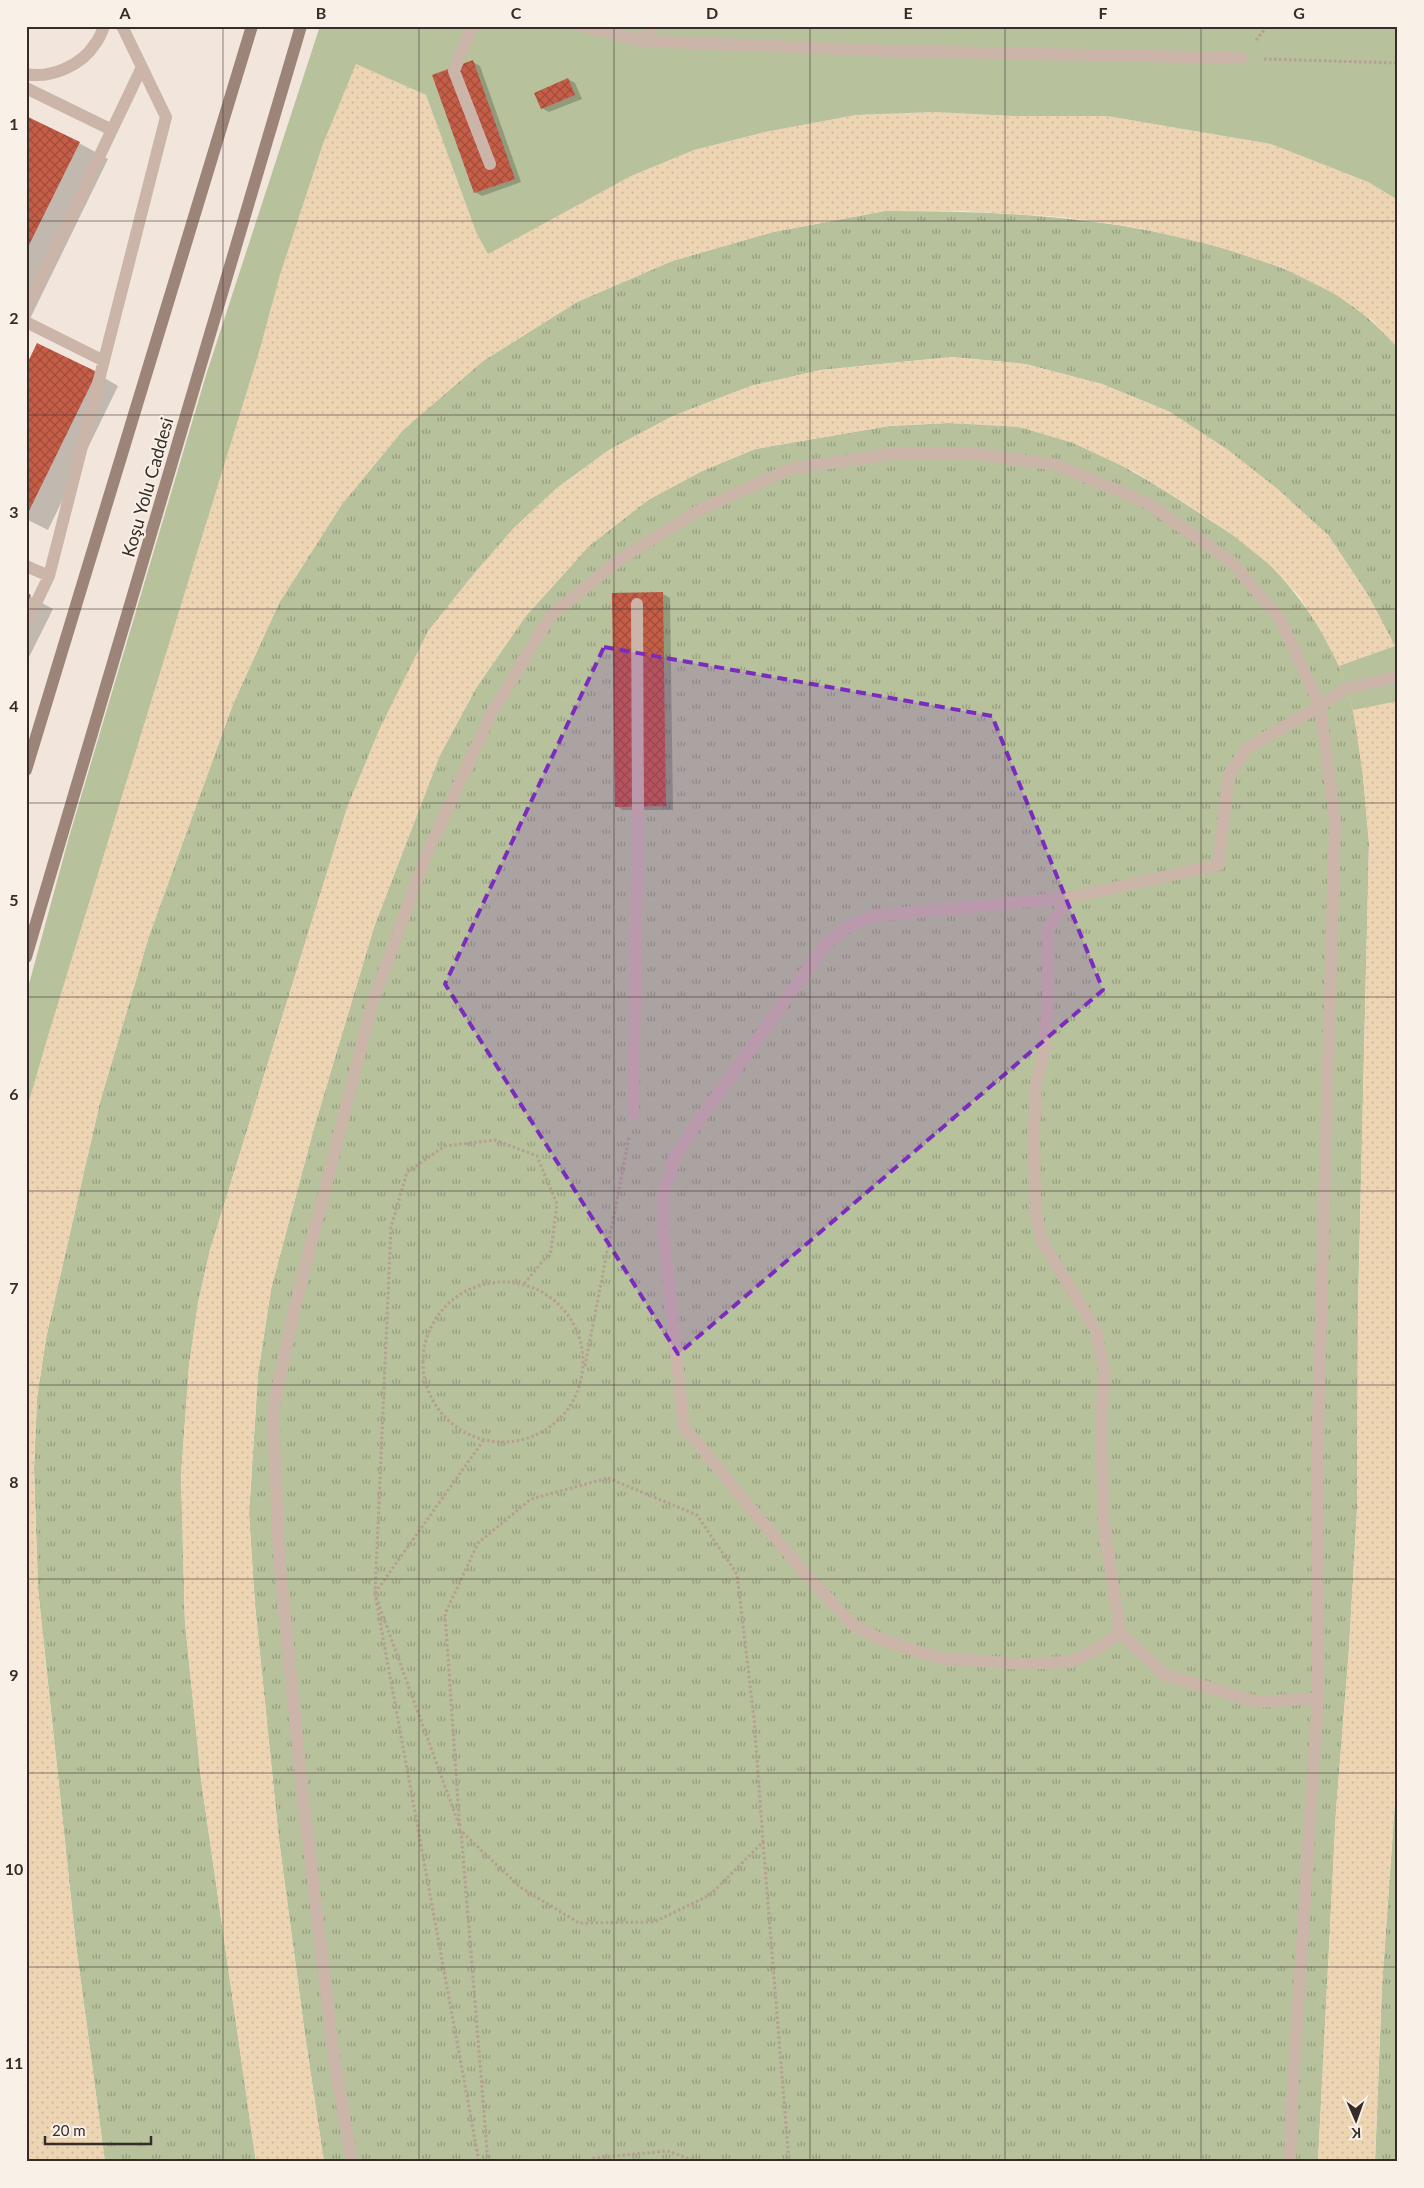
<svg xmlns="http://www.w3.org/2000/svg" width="1424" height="2188" viewBox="0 0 1424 2188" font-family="Lato,sans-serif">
<defs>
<pattern id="grass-tufts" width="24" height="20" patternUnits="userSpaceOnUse" patternTransform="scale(1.25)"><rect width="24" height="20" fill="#b7c19c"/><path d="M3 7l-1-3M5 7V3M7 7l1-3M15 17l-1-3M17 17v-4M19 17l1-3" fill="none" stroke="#969d7f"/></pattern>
<pattern id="sand-dots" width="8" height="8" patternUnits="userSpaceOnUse" patternTransform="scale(1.25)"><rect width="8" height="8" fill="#edd5b3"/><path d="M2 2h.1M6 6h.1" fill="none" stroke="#ccb79a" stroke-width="1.8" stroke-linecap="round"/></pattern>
<pattern id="building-cross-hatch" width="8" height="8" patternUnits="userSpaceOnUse" patternTransform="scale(1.25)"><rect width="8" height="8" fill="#c55d47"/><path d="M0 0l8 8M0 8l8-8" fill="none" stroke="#a14d3b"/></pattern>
</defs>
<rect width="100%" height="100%" fill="#f2e6dc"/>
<!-- grass -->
<path fill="url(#grass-tufts)" d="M 885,211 C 1008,211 1131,217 1248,256 C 1278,266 1308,277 1335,294 C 1359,308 1379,327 1398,348 L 1398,652 L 1368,595 L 1328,535 L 1170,412 L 1102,384 L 1025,364 L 952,357 L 821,370 L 751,386 L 673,416 L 609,450 L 557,488 L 514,528 L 468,581 L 381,726 L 347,808 L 210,1250 L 198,1303 L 189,1366 L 181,1476 L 185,1623 L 201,1779 L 256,2162 L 105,2162 L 76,1945 L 38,1589 L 34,1468 L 37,1398 L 46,1338 L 100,1102 L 149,936 L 233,704 L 279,603 L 342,504 L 403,430 L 483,361 L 577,302 L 672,261 L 773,232 Z
M 948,423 C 971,424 997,422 1019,427 C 1084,438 1155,483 1208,519 C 1230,533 1254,548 1271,566 C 1299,595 1323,629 1339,666 C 1362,721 1363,784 1369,843 L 1358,1309 L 1357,1510 L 1349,1649 L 1336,1811 L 1318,2162 L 324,2162 L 305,2035 L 279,1840 L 255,1605 L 249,1514 L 258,1374 L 271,1289 L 314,1128 L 374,927 L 440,755 L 476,688 L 525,617 L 589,546 L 648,500 L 702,471 L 755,449 L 889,426 Z
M 1398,1759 L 1398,2162 L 1375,2162 L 1382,1986 Z"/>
<!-- sand -->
<path fill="url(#sand-dots)" d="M 356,63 L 426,95 L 476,232 L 529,230 L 631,176 L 694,150 L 765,132 L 856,115 L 933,112 L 1014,116 L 1107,116 L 1271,144 L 1368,182 L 1398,200 L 1398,348 L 1373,321 L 1335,294 L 1283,268 L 1216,246 L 1139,228 L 1064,217 L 961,211 L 885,211 L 773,232 L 672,261 L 577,302 L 483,361 L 403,430 L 342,504 L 279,603 L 233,704 L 149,936 L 100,1102 L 46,1338 L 37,1398 L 34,1468 L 38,1589 L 76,1945 L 105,2162 L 27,2162 L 26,1112 L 48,1036 L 260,349 L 280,275 L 323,144 Z
M 952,357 L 1025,364 L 1102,384 L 1170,412 L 1227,449 L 1279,490 L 1328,535 L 1368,595 L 1398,652 L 1398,1759 L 1382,1986 L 1375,2162 L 1318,2162 L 1336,1811 L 1349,1649 L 1357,1510 L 1358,1309 L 1369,843 L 1363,776 L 1353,710 L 1339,666 L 1321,631 L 1299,596 L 1270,565 L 1230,533 L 1179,499 L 1135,472 L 1073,443 L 1019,427 L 948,423 L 889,426 L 755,449 L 702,471 L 648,500 L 589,546 L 525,617 L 476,688 L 440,755 L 374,927 L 314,1128 L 271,1289 L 258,1374 L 249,1514 L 255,1605 L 279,1840 L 305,2035 L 324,2162 L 256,2162 L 201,1779 L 185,1623 L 181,1476 L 189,1366 L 198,1303 L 210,1250 L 347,808 L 381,726 L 428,631 L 468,581 L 514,528 L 557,488 L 609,450 L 673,416 L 751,386 L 821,370 Z"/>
<!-- garden -->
<path fill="#b7c19c" d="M 320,26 L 1398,26 L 1398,200 L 1368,182 L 1271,144 L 1107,116 L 1014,116 L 933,112 L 856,115 L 765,132 L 694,150 L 631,176 L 488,254 L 476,232 L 426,95 L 356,64 L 323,144 L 280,275 L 260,349 L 48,1036 L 26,1112 L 26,995 L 69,837 L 206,375 Z
M 1398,645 L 1398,701 L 1353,710 L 1339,666 Z"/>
<!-- shadow -->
<path fill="#0003" d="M 473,62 L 480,66 L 521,182 L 482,196 L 475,192 Z
M 568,79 L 575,83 L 582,99 L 549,112 L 542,108 Z
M 26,117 L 79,143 L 108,159 L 26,327 Z
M 26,369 L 96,373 L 118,386 L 48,530 L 26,519 Z
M 26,594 L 53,609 L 26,663 Z
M 663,594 L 670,598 L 673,810 L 623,810 L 616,806 Z"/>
<!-- building -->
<path fill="url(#building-cross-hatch)" d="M 473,60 L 515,179 L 474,193 L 432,75 Z
M 568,78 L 575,95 L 541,109 L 534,93 Z
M 26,116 L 80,142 L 26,251 Z
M 37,343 L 97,372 L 26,517 L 26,366 Z
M 26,592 L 31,595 L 26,605 Z
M 663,592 L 666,806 L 615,807 L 612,593 Z"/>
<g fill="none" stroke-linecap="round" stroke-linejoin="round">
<!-- path -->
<path stroke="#b69f92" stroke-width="3" stroke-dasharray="2.5 2.5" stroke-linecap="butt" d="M 1256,40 L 1268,26
M 1264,59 L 1398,63
M423 1362a80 80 0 1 1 160 0a80 80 0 1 1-160 0Z
M 585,1366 L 629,1137
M 608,1478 L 697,1515 L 737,1574 L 754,1718 L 763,1842 L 710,1895 L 654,1922 L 579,1923 L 520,1887 L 460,1830 L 445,1614 L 478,1543 L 531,1499 Z
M 375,1593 L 483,1441
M 375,1594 L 391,1227 L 407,1172 L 445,1146 L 495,1140 L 537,1156 L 557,1204 L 551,1251 L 523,1285
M 459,1825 L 375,1594 L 479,2162
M 461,1831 L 488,2162
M 763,1842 L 789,2162
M 589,2162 L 594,2158 L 667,2151 L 699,2162"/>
<!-- service -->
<path stroke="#cab5a8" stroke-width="12" d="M 472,26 L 454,71 L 490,164
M 581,26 L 643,41 L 891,51 L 1241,58
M 643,41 L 654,26
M 26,74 C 51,79 82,65 95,44 C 99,39 102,32 104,26
M 26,88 L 112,130
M 26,310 L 142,67
M 26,322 L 104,361
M 26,566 L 49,576 L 166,117 L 122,26
M 26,624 L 49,576
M 1067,898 L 1048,930 L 1048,994 L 1045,1049 L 1036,1084 L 1034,1136 L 1035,1206 L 1042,1241 L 1096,1330 L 1105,1374 L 1101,1417 L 1104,1526 L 1120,1632 L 1098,1649 L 1070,1662 L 1022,1664 L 938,1658 L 880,1639 L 852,1624 L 803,1571 L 684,1427 L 664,1240 L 664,1191 L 676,1155 L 698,1122 L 825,945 L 847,927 L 874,916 L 1067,898 L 1218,865 L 1229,774 L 1247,748 L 1320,706 L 1346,688 L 1398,677
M 633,1114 L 638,820 L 637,604
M 1120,1632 L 1165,1675 L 1258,1702 L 1318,1698
M 352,2162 L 334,2058 L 302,1788 L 279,1555 L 273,1411 L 293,1315 L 372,1004 L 426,856 L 491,714 L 551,615 L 619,560 L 699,510 L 790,469 L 890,454 L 970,453 L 1057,465 L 1149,504 L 1233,563 L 1280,619 L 1320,706 L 1335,819 L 1317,1461 L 1318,1698 L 1292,2099 L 1290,2162"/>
<!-- secondary -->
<path stroke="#9d8479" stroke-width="12" d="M 26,770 L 252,26
M 26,957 L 301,26"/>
</g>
<!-- marked area -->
<path fill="#7b2cbf" fill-opacity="0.2" stroke="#7b2cbf" stroke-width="4" stroke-dasharray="10 6" stroke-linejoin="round" d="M 604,647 L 992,716 L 1103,990 L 678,1354 L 445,984 Z"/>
<!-- grid -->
<path fill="none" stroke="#362c28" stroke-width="1" stroke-opacity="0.55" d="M 223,26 L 223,2162M 419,26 L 419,2162M 614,26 L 614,2162M 810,26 L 810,2162M 1005,26 L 1005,2162M 1201,26 L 1201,2162M 26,221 L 1398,221M 26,415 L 1398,415M 26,609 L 1398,609M 26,803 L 1398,803M 26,997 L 1398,997M 26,1191 L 1398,1191M 26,1385 L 1398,1385M 26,1579 L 1398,1579M 26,1773 L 1398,1773M 26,1967 L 1398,1967"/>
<g text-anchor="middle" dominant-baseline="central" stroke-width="4" stroke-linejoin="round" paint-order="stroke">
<!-- street labels -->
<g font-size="18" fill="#362c28" stroke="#f9f0e8">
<text transform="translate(147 487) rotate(-74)">Koşu Yolu Caddesi</text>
</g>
</g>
<!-- border -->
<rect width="1424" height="2188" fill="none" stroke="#f9f0e8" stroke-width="55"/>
<!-- north arrow -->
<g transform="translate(1356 2120) rotate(178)" stroke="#f9f0e8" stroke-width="4" paint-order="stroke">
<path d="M0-4L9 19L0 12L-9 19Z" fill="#362c28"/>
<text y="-8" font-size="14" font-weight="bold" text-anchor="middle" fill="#362c28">K</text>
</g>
<!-- scale -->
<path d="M45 2136v8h106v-8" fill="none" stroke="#362c28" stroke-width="2.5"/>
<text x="52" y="2136" font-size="15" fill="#362c28" stroke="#f9f0e8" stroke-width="4" paint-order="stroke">20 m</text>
<rect x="28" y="28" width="1368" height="2132" fill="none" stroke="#362c28" stroke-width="2"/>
<g font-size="16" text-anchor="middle" font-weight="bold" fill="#362c28">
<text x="125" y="19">A</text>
<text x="321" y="19">B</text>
<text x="516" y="19">C</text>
<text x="712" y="19">D</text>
<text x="908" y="19">E</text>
<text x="1103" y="19">F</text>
<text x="1299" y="19">G</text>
<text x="14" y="130">1</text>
<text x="14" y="324">2</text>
<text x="14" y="518">3</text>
<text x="14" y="712">4</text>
<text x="14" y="906">5</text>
<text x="14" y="1100">6</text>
<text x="14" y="1294">7</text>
<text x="14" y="1488">8</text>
<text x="14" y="1681">9</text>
<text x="14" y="1875">10</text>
<text x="14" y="2069">11</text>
</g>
</svg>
